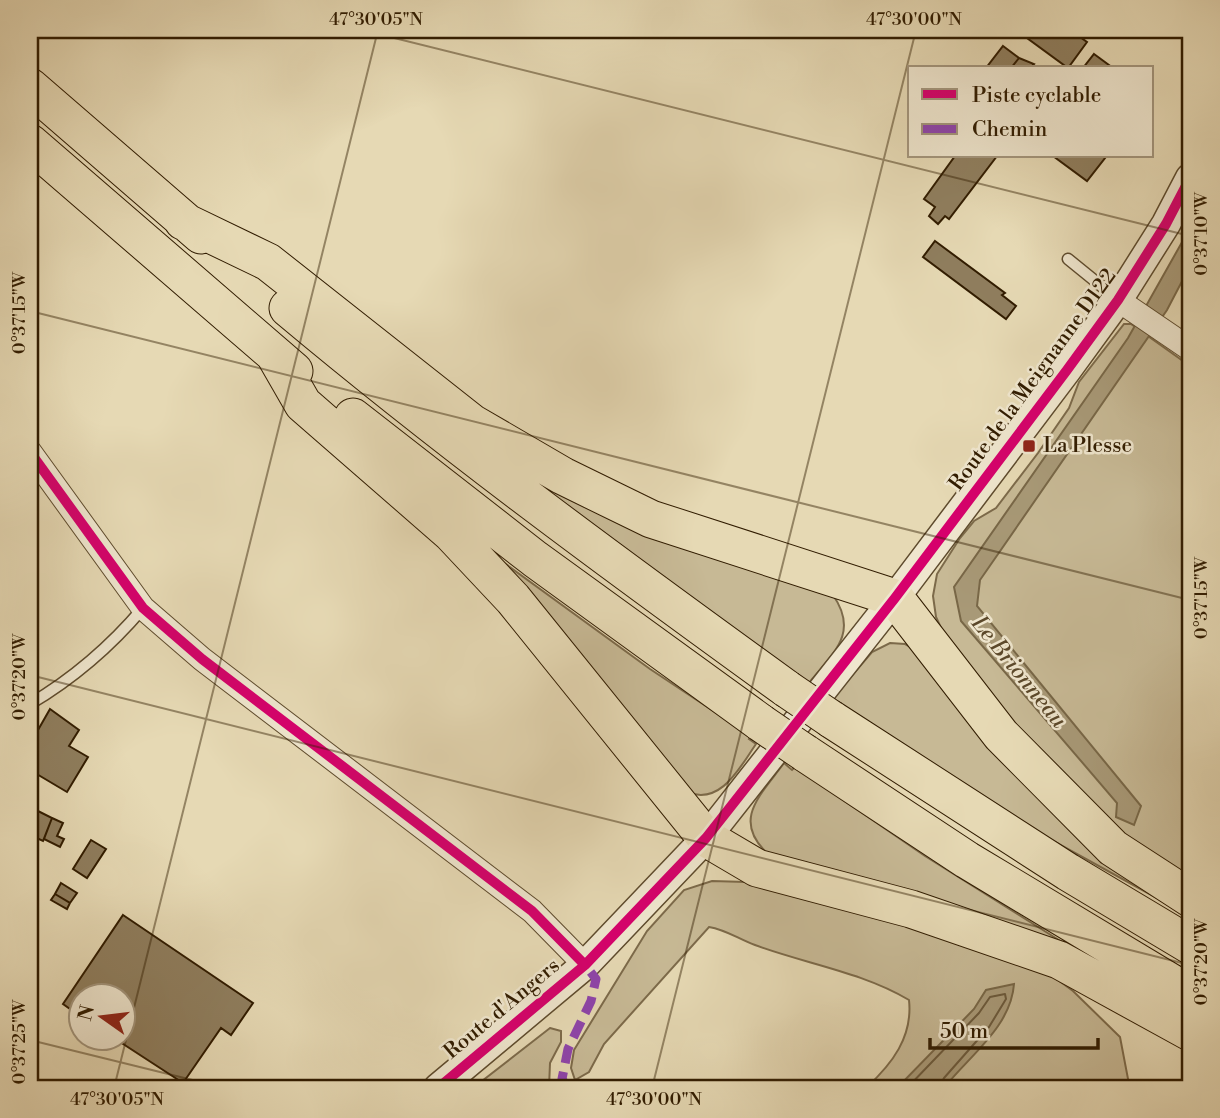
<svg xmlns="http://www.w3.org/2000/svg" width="1220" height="1118" viewBox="0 0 1220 1118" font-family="'Libre Bodoni',serif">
<rect width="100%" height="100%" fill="#e6d9b4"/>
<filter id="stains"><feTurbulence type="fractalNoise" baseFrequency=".00286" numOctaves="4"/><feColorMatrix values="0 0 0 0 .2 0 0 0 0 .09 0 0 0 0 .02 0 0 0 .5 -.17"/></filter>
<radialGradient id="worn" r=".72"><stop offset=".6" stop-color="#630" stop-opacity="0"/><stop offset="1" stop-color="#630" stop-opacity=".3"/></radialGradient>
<!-- green -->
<path fill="#c7b995" stroke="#7c6a4a" stroke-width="2" d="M 1124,324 L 1131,324 L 1190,366 L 1190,882 L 1125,841 L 982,690 L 948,643 L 936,617 L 933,596 L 937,574 L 960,538 L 974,521 L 996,508 L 1038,453 L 1069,408 L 1079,382 Z
M 522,474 L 833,595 C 860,634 832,654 808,684 Z
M 503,562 L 650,669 L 751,736 L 749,739 L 756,744 C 740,767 721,806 687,792 Z
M 890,643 L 905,644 L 918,651 L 1166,903 L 1035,831 L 831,700 L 872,652 Z
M 784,763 L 792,770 L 795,767 L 925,856 L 1070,947 L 767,853 C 731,819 762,794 784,763 Z
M 712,881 L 746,882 L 876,913 L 1047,972 L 1073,991 L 1120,1037 L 1129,1084 L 1127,1088 L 866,1088 C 892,1064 913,1037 909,1000 C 862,972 806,964 755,945 C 738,939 727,930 709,927 L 604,1044 L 589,1072 L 575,1080 L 571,1068 L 574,1050 L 647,931 L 684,890 Z
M 550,1028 L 561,1031 L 561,1042 L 550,1063 L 549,1088 L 473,1088 Z"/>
<!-- water -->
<path fill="#a89977" stroke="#786747" stroke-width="2" d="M 1190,228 L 1190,266 L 1167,310 L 980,580 L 977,606 L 1141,806 L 1134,825 L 1116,817 L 1117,803 L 961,621 L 954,587 L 1128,338 Z
M 1014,984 C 1011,1027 969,1056 944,1088 L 897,1088 L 974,1009 L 986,990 Z"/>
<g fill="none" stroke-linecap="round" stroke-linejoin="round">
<!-- shore -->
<path stroke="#6c5a3c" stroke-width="2" d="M 907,1088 L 979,1013 L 990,997 L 1005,994 L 1006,999 L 989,1027 L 944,1078 L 939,1088"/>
</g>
<!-- building -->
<path fill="#8f7e5e" stroke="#311c00" stroke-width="2" d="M 1016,30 L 1070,30 L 1087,42 L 1068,68 Z
M 1003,46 L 1019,58 L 1011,68 L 986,68 Z
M 1094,54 L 1113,68 L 1083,68 Z
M 1019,58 L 1034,64 L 1030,68 L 1011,68 Z
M 955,156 L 997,156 L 949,219 L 945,216 L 938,224 L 929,216 L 935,207 L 924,199 Z
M 1053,156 L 1103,156 L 1105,158 L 1087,181 Z
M 935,241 L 1005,293 L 1002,295 L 1016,306 L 1006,319 L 923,257 Z
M 50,709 L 79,730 L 69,746 L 88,757 L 67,792 L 30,770 L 30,744 Z
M 30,807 L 52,818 L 43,841 L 30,835 Z
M 52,818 L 63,823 L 57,836 L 64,839 L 60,847 L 44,839 Z
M 91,840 L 106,849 L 87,878 L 73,869 Z
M 61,883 L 77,893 L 70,903 L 55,894 Z
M 55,894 L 70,903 L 67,909 L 51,900 Z
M 123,915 L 253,1003 L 231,1035 L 221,1028 L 183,1083 L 114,1038 L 122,1038 L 122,996 L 80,996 L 80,1016 L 63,1004 Z"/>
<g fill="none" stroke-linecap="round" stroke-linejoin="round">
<defs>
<path id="service" d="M 1068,259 L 1116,298
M 30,704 C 74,678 110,647 143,608"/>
<path id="minor" d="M 1118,300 L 1190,349
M 30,452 L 143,608 L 202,659 L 532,911 L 585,965"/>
<path id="tertiary" d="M 438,1088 L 585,965 L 706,838 L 895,598 L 1067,370 L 1118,300 L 1166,224 L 1190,178"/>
<path id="trunk" d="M 30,87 L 201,235
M 30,143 L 294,371
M 183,221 L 268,262 L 472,423 L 563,476 L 651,519 L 895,598 L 1001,735 L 1113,848 L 1190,898
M 288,308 C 449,443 617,566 787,689
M 276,357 L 303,404 L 451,533 L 513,599 L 706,838 L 757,868 L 911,909 L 1059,960 L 1190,1032
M 353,417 L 535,559 L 761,723
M 831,719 L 1068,872 L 1190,945
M 805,753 L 967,860 L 1190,994"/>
</defs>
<!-- service casing -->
<use href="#service" stroke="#5e4b2d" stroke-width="13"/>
<!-- minor casing -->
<use href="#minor" stroke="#5e4b2d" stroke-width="25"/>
<!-- tertiary casing -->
<use href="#tertiary" stroke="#5e4b2d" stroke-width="31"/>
<!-- trunk casing -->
<use href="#trunk" stroke="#311c00" stroke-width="39"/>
<!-- service -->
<use href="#service" stroke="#efe6ce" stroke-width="10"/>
<!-- minor -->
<use href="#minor" stroke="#efe6ce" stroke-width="23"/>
<!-- tertiary -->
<use href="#tertiary" stroke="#efe6ce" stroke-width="28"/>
<!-- trunk -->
<use href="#trunk" stroke="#e6d9b4" stroke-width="37"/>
<defs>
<path id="trunk-bridge" d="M 787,689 L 831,719
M 761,723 L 805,753"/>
</defs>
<!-- trunk-bridge casing -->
<use href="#trunk-bridge" stroke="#311c00" stroke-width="39" stroke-linecap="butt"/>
<!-- trunk-bridge -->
<use href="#trunk-bridge" stroke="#e6d9b4" stroke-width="37"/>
<!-- quiet -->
<path stroke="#8e44ad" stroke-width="9" stroke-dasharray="18 9" stroke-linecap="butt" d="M 568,1088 L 562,1079 L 568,1049 L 591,1001 L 596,979 L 585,965"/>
<defs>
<path id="cycleway" d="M 30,452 L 143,608 L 202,659 L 532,911 L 585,965
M 438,1088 L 585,965 L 706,838 L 895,598 L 1067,370 L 1118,300 L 1166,224 L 1190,178"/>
</defs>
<!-- cycleway casing -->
<use href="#cycleway" stroke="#efe6ce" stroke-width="15"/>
<!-- cycleway -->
<use href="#cycleway" stroke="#d6006c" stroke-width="10"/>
</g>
<!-- ticks -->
<path fill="none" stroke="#311c00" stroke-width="2" stroke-opacity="0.45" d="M 362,30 L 1190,236M 30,311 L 1190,600M 30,675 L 1190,965M 30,1040 L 225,1088M 114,1088 L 378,30M 652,1088 L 916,30M 1189,1088 L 1190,1084"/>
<!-- markers -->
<rect fill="#8f2418" stroke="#efe6ce" stroke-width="2.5" x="1022" y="439" width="14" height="14" rx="3.5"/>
<g text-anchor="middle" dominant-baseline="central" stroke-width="5" stroke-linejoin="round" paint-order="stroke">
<!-- street labels -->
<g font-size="21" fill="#311c00" stroke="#efe6ce">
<text transform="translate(1033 380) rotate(-54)">Route de la Meignanne D122</text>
<text transform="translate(502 1009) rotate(-40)">Route d'Angers</text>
</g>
<!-- poi labels -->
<g font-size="21" fill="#311c00" stroke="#efe6ce" text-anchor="start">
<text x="1043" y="446">La Plesse</text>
</g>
<!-- water labels -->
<g font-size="23" font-style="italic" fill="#5b482a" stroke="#efe6ce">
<text transform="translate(1019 672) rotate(51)">Le Brionneau</text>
</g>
</g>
<!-- margin -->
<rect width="1220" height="1118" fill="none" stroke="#e6d9b4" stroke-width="77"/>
<!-- legend -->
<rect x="908" y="66" width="245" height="91" fill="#efe6ce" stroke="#a3957c" stroke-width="2"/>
<rect x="922" y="89" width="35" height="10" fill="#d6006c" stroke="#a3957c" stroke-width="2"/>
<text x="972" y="102" font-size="21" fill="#311c00">Piste cyclable</text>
<rect x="922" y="124" width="35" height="10" fill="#8e44ad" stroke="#a3957c" stroke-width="2"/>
<text x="972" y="136" font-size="21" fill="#311c00">Chemin</text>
<!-- north arrow -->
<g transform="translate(102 1017) rotate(284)"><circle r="33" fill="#efe6ce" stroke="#a3957c" stroke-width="2"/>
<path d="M0-5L12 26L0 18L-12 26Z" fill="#8f2418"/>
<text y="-10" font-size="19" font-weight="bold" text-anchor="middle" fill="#311c00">N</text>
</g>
<!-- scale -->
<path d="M930 1038v10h168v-10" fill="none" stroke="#311c00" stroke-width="3.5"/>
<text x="940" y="1038" font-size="21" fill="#311c00" stroke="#efe6ce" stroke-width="5" paint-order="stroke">50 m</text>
<rect x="38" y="38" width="1144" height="1042" fill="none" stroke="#311c00" stroke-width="2.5"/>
<g font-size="18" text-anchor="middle" fill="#311c00">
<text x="376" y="25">47°30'05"N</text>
<text x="914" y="25">47°30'00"N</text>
<text transform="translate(1201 234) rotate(-90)" y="6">0°37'10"W</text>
<text transform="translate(19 313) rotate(-90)" y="6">0°37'15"W</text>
<text transform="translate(1201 598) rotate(-90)" y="6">0°37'15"W</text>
<text transform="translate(19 677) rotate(-90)" y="6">0°37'20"W</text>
<text transform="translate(1201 962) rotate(-90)" y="6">0°37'20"W</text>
<text transform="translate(19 1042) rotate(-90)" y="6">0°37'25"W</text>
<text x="117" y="1105">47°30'05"N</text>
<text x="654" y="1105">47°30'00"N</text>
</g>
<rect width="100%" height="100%" filter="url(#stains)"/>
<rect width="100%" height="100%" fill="url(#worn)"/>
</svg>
